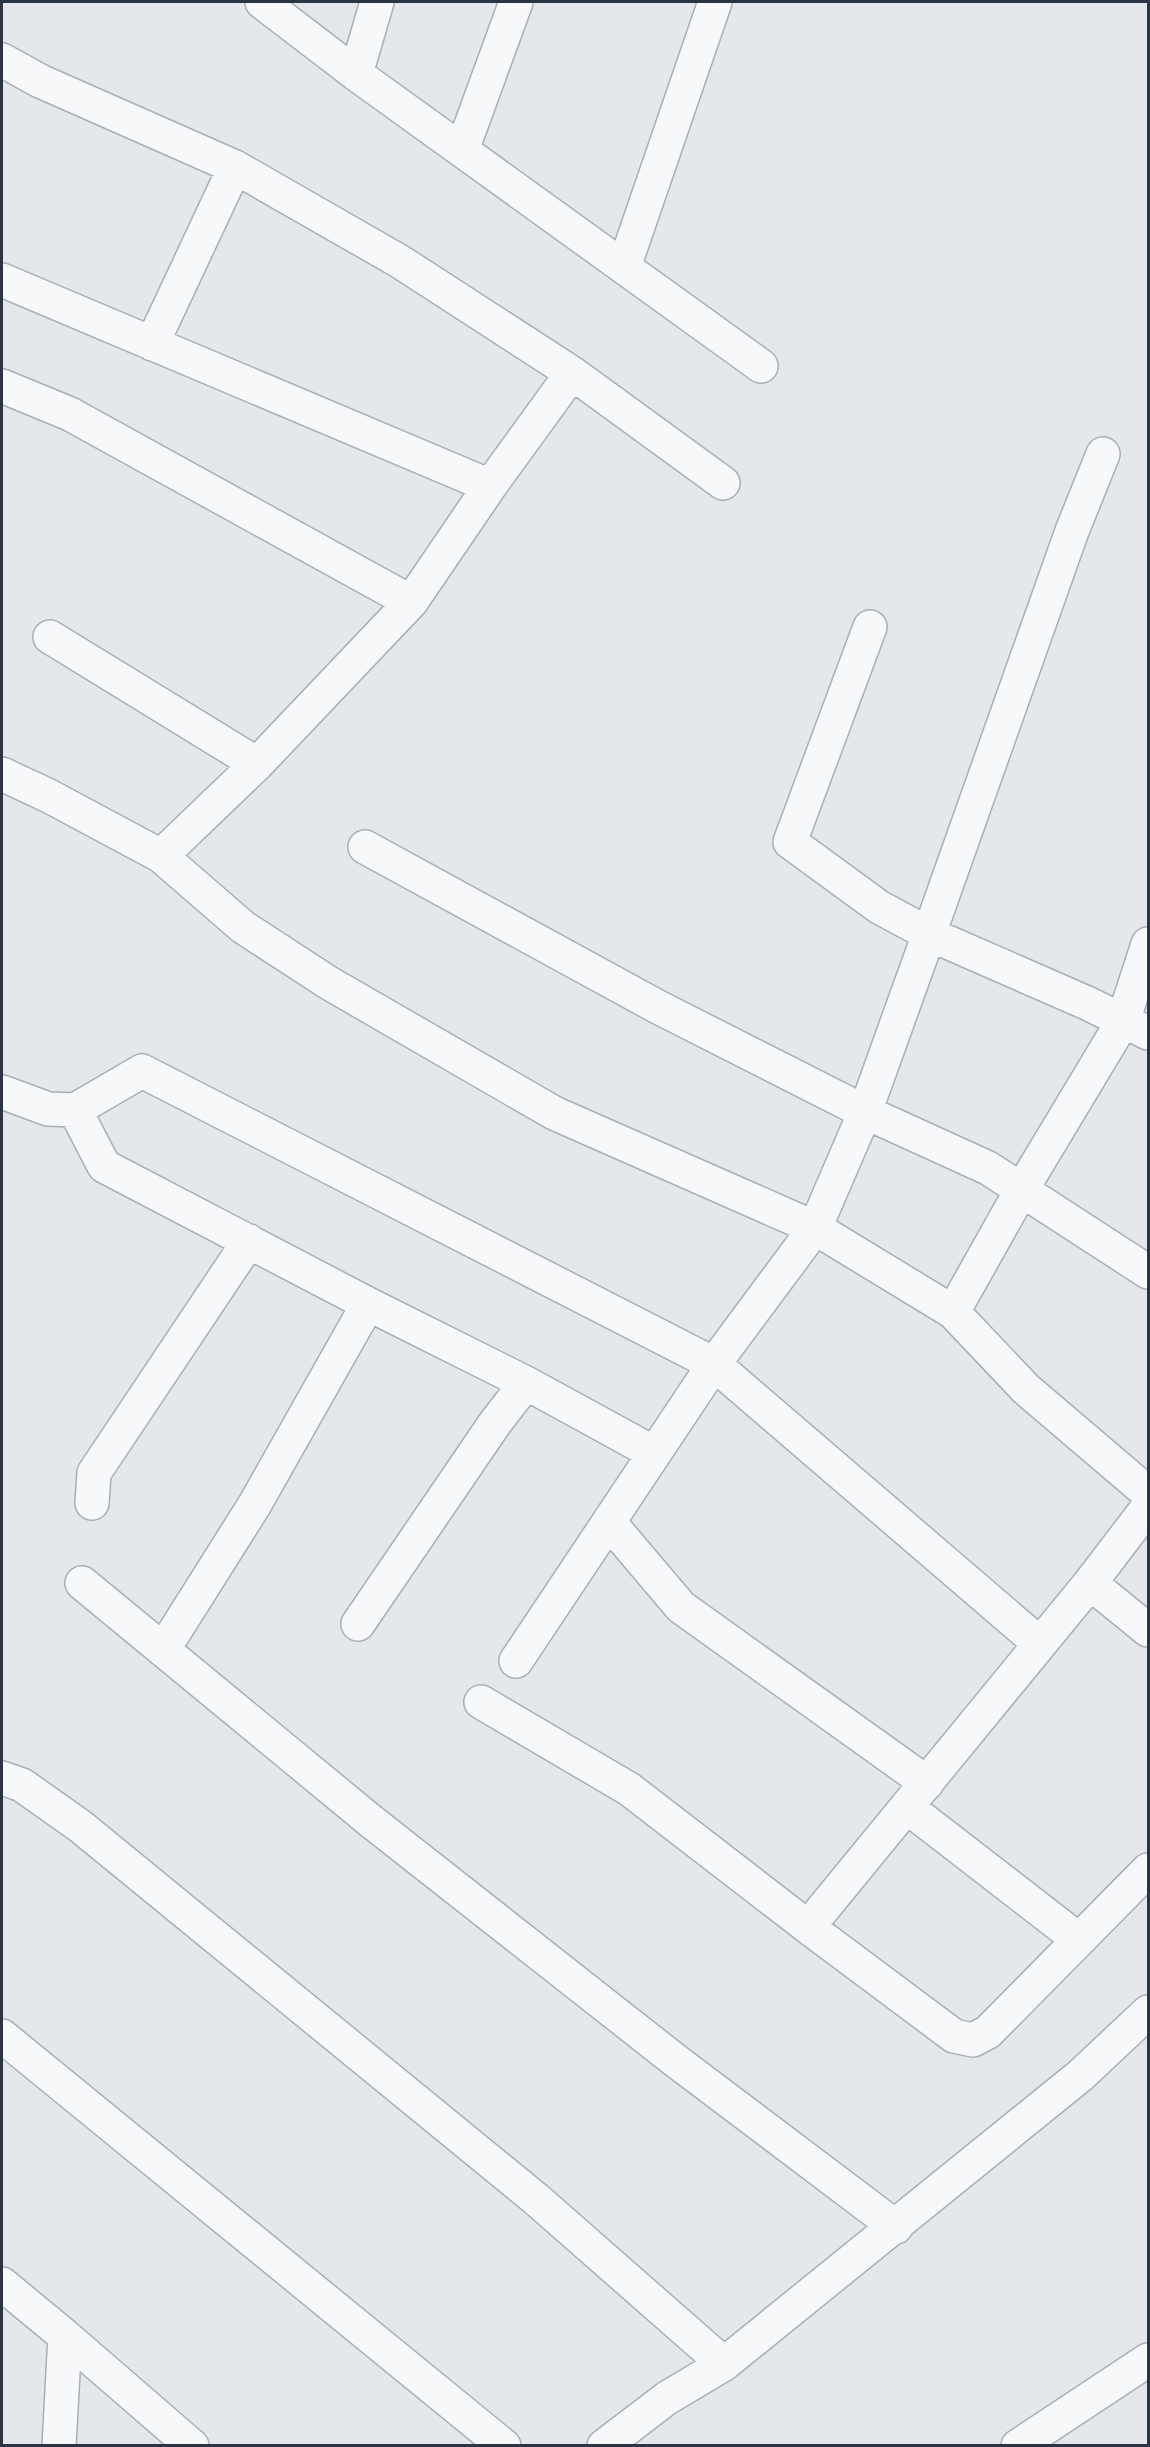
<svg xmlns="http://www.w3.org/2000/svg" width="1150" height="2447" viewBox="0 0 1150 2447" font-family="Lato,sans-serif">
<rect width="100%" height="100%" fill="#e4e7ec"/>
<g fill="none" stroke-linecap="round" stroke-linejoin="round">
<defs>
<path id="street" d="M 262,2 L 356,74 L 761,366
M 2,60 L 40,81 L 235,167 L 399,261 L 572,373 L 723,483
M 356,74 L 377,2
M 462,150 L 516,2
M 624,267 L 715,2
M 2,280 L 490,486
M 152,344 L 235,167
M 2,386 L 70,414 L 411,602
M 870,627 L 790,842 L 879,907 L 929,934 L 1072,531 L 1103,454
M 50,637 L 257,764
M 2,774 L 49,796 L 161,856 L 243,927 L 329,983 L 554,1113 L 815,1228 L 953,1312 L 1026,1389 L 1148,1493
M 365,847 L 658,1007 L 865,1112 L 988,1168 L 1148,1272
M 161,856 L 257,764 L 411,602 L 490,486 L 572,373
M 2,1092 L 48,1109 L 75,1110 L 142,1071 L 714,1364 L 1040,1644
M 75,1110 L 104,1166 L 368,1304 L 526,1383 L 654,1453
M 953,1312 L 1022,1189 L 1123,1021 L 1148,944
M 92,1503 L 94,1473 L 249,1241
M 609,1522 L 681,1607 L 927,1783
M 82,1583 L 372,1822 L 676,2061 L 896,2227
M 1090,1583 L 1148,1507
M 358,1624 L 495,1423 L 526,1383
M 1148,1630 L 1090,1583 L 808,1927 L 954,2036 L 973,2040 L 988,2032 L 1148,1870
M 163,1650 L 255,1504 L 368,1304
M 516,1661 L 714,1364 L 815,1228 L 865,1112 L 929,934 L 1087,1003 L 1148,1033
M 481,1702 L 629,1789 L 808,1927
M 2,1778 L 22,1785 L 80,1826 L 536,2199 L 724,2364
M 907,1807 L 1079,1940
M 2,2036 L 504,2446
M 2,2284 L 65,2336 L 192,2446
M 59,2446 L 65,2336
M 604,2446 L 667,2398 L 724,2364 L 1081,2075 L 1148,2012
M 1018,2446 L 1148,2360"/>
</defs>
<!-- street casing -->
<use href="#street" stroke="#a9aeb7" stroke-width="36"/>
<!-- street -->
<use href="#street" stroke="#f7f8fa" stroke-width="33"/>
</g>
<!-- border -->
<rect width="1150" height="2447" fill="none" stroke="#2b3445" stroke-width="6"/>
</svg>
